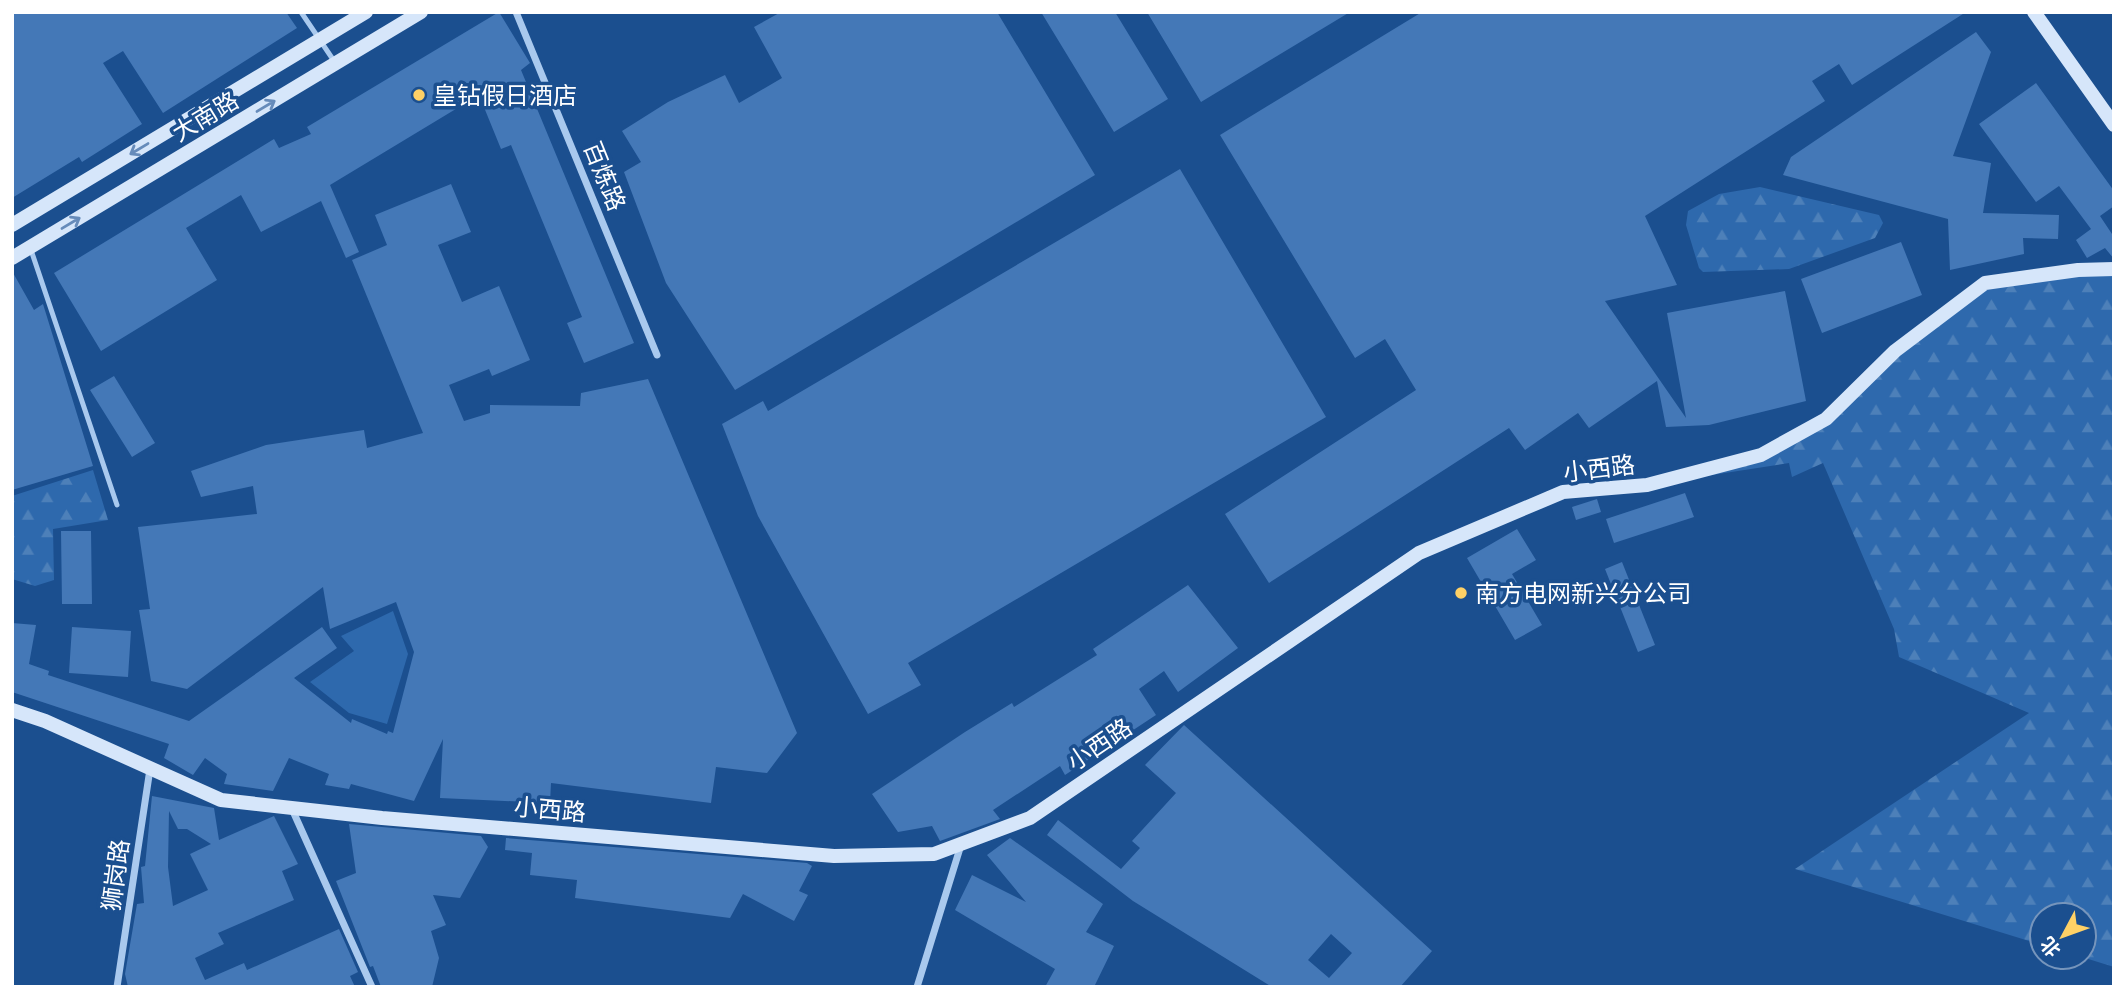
<svg xmlns="http://www.w3.org/2000/svg" width="2126" height="999" viewBox="0 0 2126 999" font-family="'Public Sans','Noto Sans SC',sans-serif">
<defs>
<pattern id="forest-firs" width="22" height="20" patternUnits="userSpaceOnUse" patternTransform="scale(1.75)"><rect width="22" height="20" fill="#2e69ad"/><path d="M5 1l3.5 6h-7zM16 11l3.5 6h-7z" fill="#4d80b9"/></pattern>
</defs>
<rect width="100%" height="100%" fill="#1b4f8f"/>
<!-- grass -->
<path fill="#2e69ad" d="M 393,611 L 408,654 L 387,724 L 349,713 L 310,682 L 354,651 L 341,636 Z"/>
<!-- forest -->
<path fill="url(#forest-firs)" d="M 1760,187 L 1879,215 L 1883,223 L 1875,238 L 1789,269 L 1703,272 L 1699,268 L 1686,225 L 1688,211 L 1719,194 Z
M 2114,269 L 2114,967 L 2082,957 L 2084,915 L 2042,915 L 2042,945 L 1795,869 L 2029,713 L 1899,657 L 1894,629 L 1823,463 L 1792,477 L 1789,463 L 1647,485 L 1761,455 L 1826,419 L 1985,283 Z
M 93,470 L 108,520 L 53,529 L 54,580 L 35,586 L 12,579 L 12,496 Z"/>
<!-- building -->
<path fill="#4478b7" fill-rule="evenodd" d="M 12,12 L 286,12 L 297,28 L 163,113 L 123,51 L 103,63 L 142,124 L 82,162 L 79,157 L 12,198 Z
M 499,12 L 530,63 L 521,70 L 634,343 L 584,363 L 567,323 L 582,317 L 511,145 L 501,149 L 479,95 L 330,185 L 359,252 L 346,258 L 321,201 L 261,232 L 241,195 L 186,228 L 217,280 L 101,351 L 54,273 L 274,139 L 279,148 L 311,134 L 307,127 Z
M 781,12 L 997,12 L 1095,175 L 735,390 L 666,283 L 624,172 L 641,162 L 622,131 L 668,102 L 725,75 L 739,103 L 782,78 L 754,27 Z
M 1041,12 L 1115,12 L 1168,99 L 1114,132 Z
M 1147,12 L 1350,12 L 1201,102 Z
M 1422,12 L 1966,12 L 1852,85 L 1839,64 L 1812,81 L 1825,101 L 1645,216 L 1677,285 L 1605,301 L 1686,418 L 1667,313 L 1785,291 L 1806,401 L 1709,425 L 1666,427 L 1657,381 L 1589,428 L 1578,413 L 1525,450 L 1509,428 L 1269,583 L 1225,514 L 1416,390 L 1385,339 L 1355,358 L 1220,135 Z
M 1976,32 L 1991,52 L 1953,156 L 1991,163 L 1983,213 L 2059,215 L 2058,239 L 2023,238 L 2024,254 L 1950,270 L 1948,219 L 1783,175 L 1791,157 Z
M 2036,83 L 2114,191 L 2114,206 L 2100,216 L 2114,237 L 2114,259 L 2105,248 L 2087,258 L 2076,240 L 2091,229 L 2059,186 L 2036,202 L 1979,124 Z
M 1180,169 L 1326,417 L 908,663 L 921,685 L 868,714 L 758,516 L 722,424 L 763,401 L 768,411 Z
M 451,184 L 471,232 L 438,245 L 462,302 L 499,286 L 530,360 L 492,376 L 489,369 L 449,385 L 464,421 L 490,413 L 490,405 L 580,406 L 581,393 L 648,379 L 797,733 L 767,773 L 716,767 L 711,803 L 551,783 L 550,803 L 440,798 L 443,739 L 414,801 L 351,784 L 349,789 L 325,785 L 329,774 L 289,758 L 273,791 L 224,784 L 227,774 L 205,758 L 193,775 L 164,758 L 169,744 L 12,692 L 12,623 L 36,625 L 29,664 L 49,671 L 48,675 L 189,721 L 322,627 L 337,648 L 294,678 L 351,723 L 352,719 L 387,734 L 388,731 L 393,733 L 414,652 L 396,602 L 330,629 L 323,587 L 187,689 L 151,681 L 139,610 L 150,609 L 138,527 L 257,514 L 253,486 L 201,497 L 191,471 L 266,445 L 364,430 L 367,448 L 423,433 L 352,260 L 387,245 L 375,215 Z
M 1901,242 L 1922,295 L 1822,333 L 1801,279 Z
M 12,271 L 34,310 L 43,304 L 93,466 L 12,490 Z
M 114,376 L 155,443 L 132,457 L 90,390 Z
M 1685,493 L 1694,517 L 1614,543 L 1606,519 Z
M 1597,499 L 1601,512 L 1576,520 L 1572,507 Z
M 1517,529 L 1536,560 L 1512,574 L 1542,625 L 1515,640 L 1467,558 Z
M 61,531 L 91,531 L 92,604 L 62,604 Z
M 1622,562 L 1655,645 L 1638,652 L 1605,569 Z
M 1188,585 L 1238,648 L 1178,692 L 1164,671 L 1139,689 L 1156,715 L 1065,775 L 1060,766 L 993,810 L 1000,819 L 940,841 L 932,826 L 898,832 L 872,794 L 965,732 L 1012,703 L 1014,707 L 1097,655 L 1093,649 Z
M 72,627 L 131,631 L 128,677 L 69,673 Z
M 1184,725 L 1432,951 L 1400,987 L 1272,987 L 1133,901 L 1047,835 L 1058,820 L 1121,869 L 1140,848 L 1132,841 L 1176,793 L 1145,765 ZM 1331,934 L 1352,953 L 1329,978 L 1308,960 Z
M 152,796 L 214,808 L 219,840 L 274,816 L 298,864 L 282,871 L 294,900 L 218,933 L 224,944 L 195,958 L 205,980 L 244,963 L 247,970 L 339,929 L 358,972 L 350,976 L 355,987 L 128,987 L 125,974 L 137,904 L 144,903 L 141,867 L 145,866 ZM 169,811 L 178,829 L 187,829 L 211,844 L 190,854 L 208,890 L 173,906 L 168,867 Z
M 349,824 L 481,836 L 488,847 L 460,898 L 433,895 L 446,925 L 431,931 L 439,958 L 432,987 L 381,987 L 373,966 L 370,967 L 336,881 L 356,873 Z
M 506,838 L 807,863 L 812,866 L 799,891 L 808,895 L 794,921 L 743,894 L 730,918 L 575,898 L 577,880 L 530,875 L 532,853 L 505,850 Z
M 1010,838 L 1103,904 L 1086,932 L 1114,946 L 1094,987 L 1045,987 L 1055,969 L 955,910 L 972,875 L 1026,902 L 987,855 Z"/>
<g fill="none" stroke-linecap="round" stroke-linejoin="round">
<!-- lane -->
<path stroke="#a9c9ee" stroke-width="5" d="M 301,12 L 334,61
M 30,247 L 117,505"/>
<!-- street -->
<path stroke="#a9c9ee" stroke-width="7" d="M 516,12 L 657,355
M 292,809 L 372,987
M 117,987 L 150,769
M 917,987 L 961,845"/>
<!-- secondary -->
<path stroke="#d6e6fa" stroke-width="14" d="M 2034,12 L 2114,125
M 12,225 L 366,12
M 12,258 L 421,12
M 12,710 L 45,721 L 221,800 L 382,818 L 834,856 L 934,854 L 1030,818 L 1419,553 L 1563,492 L 1647,485 L 1761,455 L 1826,419 L 1895,351 L 1985,283 L 2078,270 L 2114,269"/>
</g>
<!-- one-way arrows -->
<defs><path id="oneway-shaft" d="M-6 0H5M1.5-3L5.5 0L1.5 3" fill="none" stroke-width="1.6" stroke-linecap="round" stroke-linejoin="round" transform="scale(1.75)"/></defs>
<g stroke="#668bba">
<use href="#oneway-shaft" transform="translate(266 106) rotate(-31)"/>
<use href="#oneway-shaft" transform="translate(139 149) rotate(149)"/>
<use href="#oneway-shaft" transform="translate(71 223) rotate(-31)"/>
</g>
<!-- markers -->
<g fill="#ffd166" stroke="#1b4f8f" stroke-width="2.5">
<circle cx="419" cy="95" r="7"/>
<circle cx="1461" cy="593" r="7"/>
</g>
<g text-anchor="middle" dominant-baseline="central" stroke-width="7" stroke-linejoin="round" paint-order="stroke">
<!-- poi labels -->
<g font-size="24" fill="#fff" stroke="#1b4f8f" text-anchor="start">
<text x="433" y="95">皇钻假日酒店</text>
<text x="1475" y="593">南方电网新兴分公司</text>
</g>
<!-- street labels -->
<g font-size="24" fill="#fff" stroke="#1b4f8f">
<text transform="translate(205 116) rotate(-31)">大南路</text>
<text transform="translate(605 176) rotate(68)">百炼路</text>
<text transform="translate(1599 468) rotate(-7)">小西路</text>
<text transform="translate(1099 744) rotate(-34)">小西路</text>
<text transform="translate(550 809) rotate(5)">小西路</text>
<text transform="translate(115 875) rotate(-82)">狮岗路</text>
</g>
</g>
<!-- border -->
<rect width="2126" height="999" fill="none" stroke="#ffffff" stroke-width="28"/>
<!-- north arrow -->
<g transform="translate(2063 936) rotate(229)"><circle r="33" fill="#1b4f8f" stroke="#7695bc" stroke-width="2"/>
<path d="M0-5L12 26L0 18L-12 26Z" fill="#ffd166"/>
<text y="-10" font-size="19" font-weight="bold" text-anchor="middle" fill="#ffffff">北</text>
</g>
</svg>
